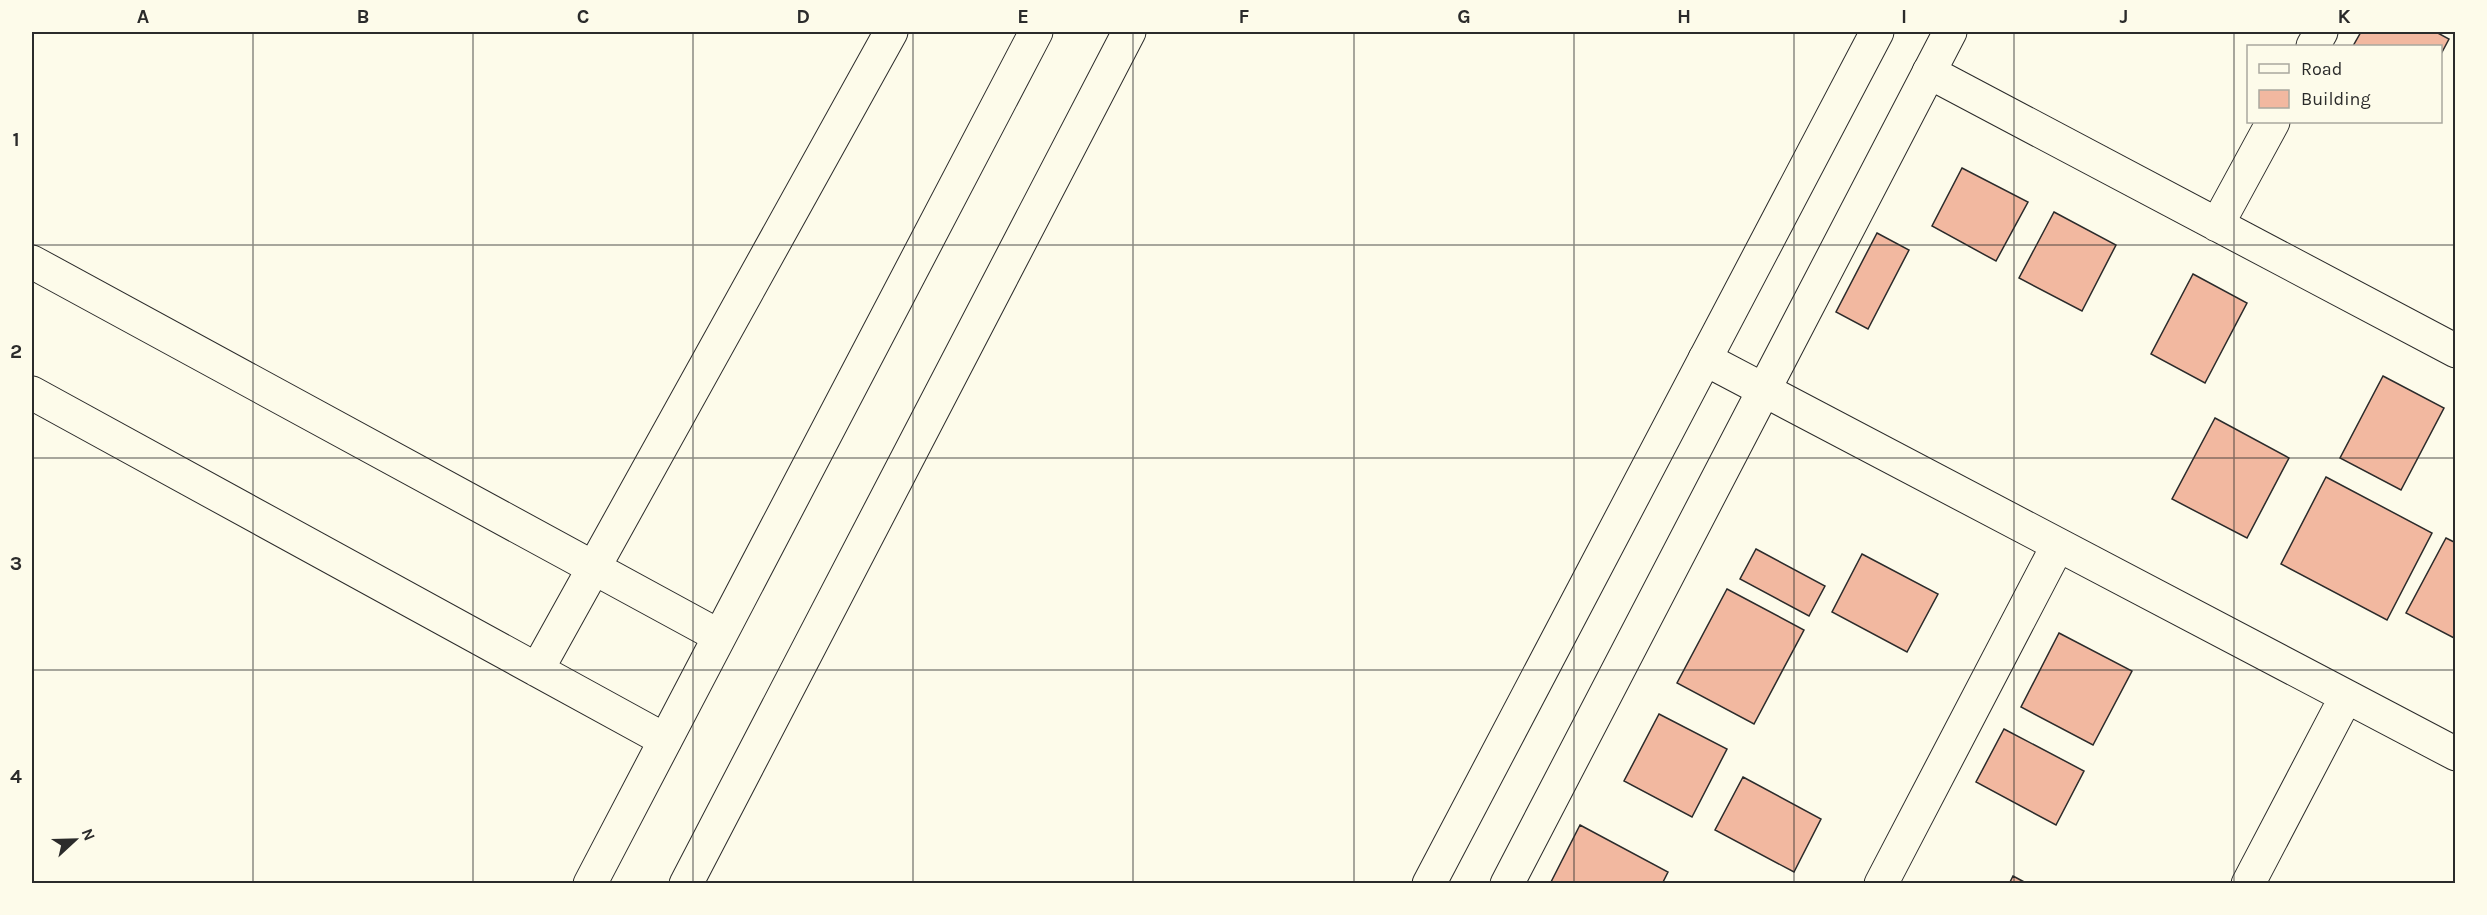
<svg xmlns="http://www.w3.org/2000/svg" width="2487" height="915" viewBox="0 0 2487 915" font-family="Karla,sans-serif">
<rect width="100%" height="100%" fill="#fdfbea"/>
<!-- building -->
<path fill="#f2b8a0" stroke="#2b2b2b" stroke-width="1.5" d="M 2361,32 L 2436,32 L 2449,39 L 2440,56 L 2440,46 L 2353,46 Z
M 1962,168 L 2028,202 L 1996,261 L 1932,226 Z
M 2054,212 L 2116,245 L 2082,311 L 2019,278 Z
M 1877,233 L 1909,250 L 1868,329 L 1836,312 Z
M 2193,274 L 2247,303 L 2205,383 L 2151,354 Z
M 2383,376 L 2444,408 L 2401,490 L 2340,458 Z
M 2215,418 L 2289,458 L 2247,538 L 2172,499 Z
M 2326,477 L 2432,533 L 2387,620 L 2281,564 Z
M 2446,538 L 2456,543 L 2456,639 L 2406,613 Z
M 1756,549 L 1825,586 L 1809,616 L 1740,579 Z
M 1862,554 L 1938,594 L 1907,652 L 1832,612 Z
M 1727,589 L 1804,630 L 1754,724 L 1677,683 Z
M 2059,633 L 2132,671 L 2093,745 L 2021,707 Z
M 1659,714 L 1727,749 L 1692,817 L 1624,781 Z
M 2004,729 L 2084,771 L 2056,825 L 1976,782 Z
M 1743,777 L 1821,819 L 1794,872 L 1715,830 Z
M 1580,825 L 1668,872 L 1662,884 L 1550,884 Z
M 2013,876 L 2028,884 L 2009,884 Z"/>
<g fill="none" stroke-linecap="round" stroke-linejoin="round">
<defs>
<path id="minor" d="M 2313,46 L 2321,32
M 1929,72 L 2456,351
M 2217,225 L 2273,122
M 32,262 L 719,636
M 1705,359 L 2456,754
M 32,393 L 665,740
M 537,670 L 891,32
M 1881,884 L 2058,545
M 2248,884 L 2346,697"/>
<path id="tertiary" d="M 590,884 L 1036,32
M 686,884 L 1129,32
M 1429,884 L 1877,32
M 1507,884 L 1950,32"/>
</defs>
<!-- minor casing -->
<use href="#minor" stroke="#2b2b2b" stroke-width="35"/>
<!-- tertiary casing -->
<use href="#tertiary" stroke="#2b2b2b" stroke-width="35"/>
<!-- minor -->
<use href="#minor" stroke="#fdfbea" stroke-width="33"/>
<!-- tertiary -->
<use href="#tertiary" stroke="#fdfbea" stroke-width="33"/>
</g>
<!-- grid -->
<path fill="none" stroke="#2b2b2b" stroke-width="1.5" stroke-opacity="0.55" d="M 253,32 L 253,884M 473,32 L 473,884M 693,32 L 693,884M 913,32 L 913,884M 1133,32 L 1133,884M 1354,32 L 1354,884M 1574,32 L 1574,884M 1794,32 L 1794,884M 2014,32 L 2014,884M 2234,32 L 2234,884M 32,245 L 2456,245M 32,458 L 2456,458M 32,670 L 2456,670"/>
<!-- border -->
<rect width="2487" height="915" fill="none" stroke="#fdfbea" stroke-width="66"/>
<!-- legend -->
<rect x="2247" y="45" width="195" height="78" fill="#fdfbea" stroke="#a9a89e" stroke-width="1.5"/>
<rect x="2259" y="64" width="30" height="9" fill="#fdfbea" stroke="#a9a89e" stroke-width="1.5"/>
<text x="2301" y="75" font-size="18" fill="#2b2b2b">Road</text>
<rect x="2259" y="90" width="30" height="18" fill="#f2b8a0" stroke="#a9a89e" stroke-width="1.5"/>
<text x="2301" y="105" font-size="18" fill="#2b2b2b">Building</text>
<!-- north arrow -->
<g transform="translate(75 840) rotate(68)" stroke="#fdfbea" stroke-width="4.5" paint-order="stroke">
<path d="M0-4.5L10 22L0 15L-10 22Z" fill="#2b2b2b"/>
<text y="-9" font-size="16" font-weight="bold" text-anchor="middle" fill="#2b2b2b">N</text>
</g>
<rect x="33" y="33" width="2421" height="849" fill="none" stroke="#2b2b2b" stroke-width="2"/>
<g font-size="20" text-anchor="middle" font-weight="bold" fill="#2b2b2b">
<text x="143" y="23">A</text>
<text x="363" y="23">B</text>
<text x="583" y="23">C</text>
<text x="803" y="23">D</text>
<text x="1023" y="23">E</text>
<text x="1244" y="23">F</text>
<text x="1464" y="23">G</text>
<text x="1684" y="23">H</text>
<text x="1904" y="23">I</text>
<text x="2124" y="23">J</text>
<text x="2344" y="23">K</text>
<text x="16" y="146">1</text>
<text x="16" y="358">2</text>
<text x="16" y="570">3</text>
<text x="16" y="783">4</text>
</g>
</svg>
